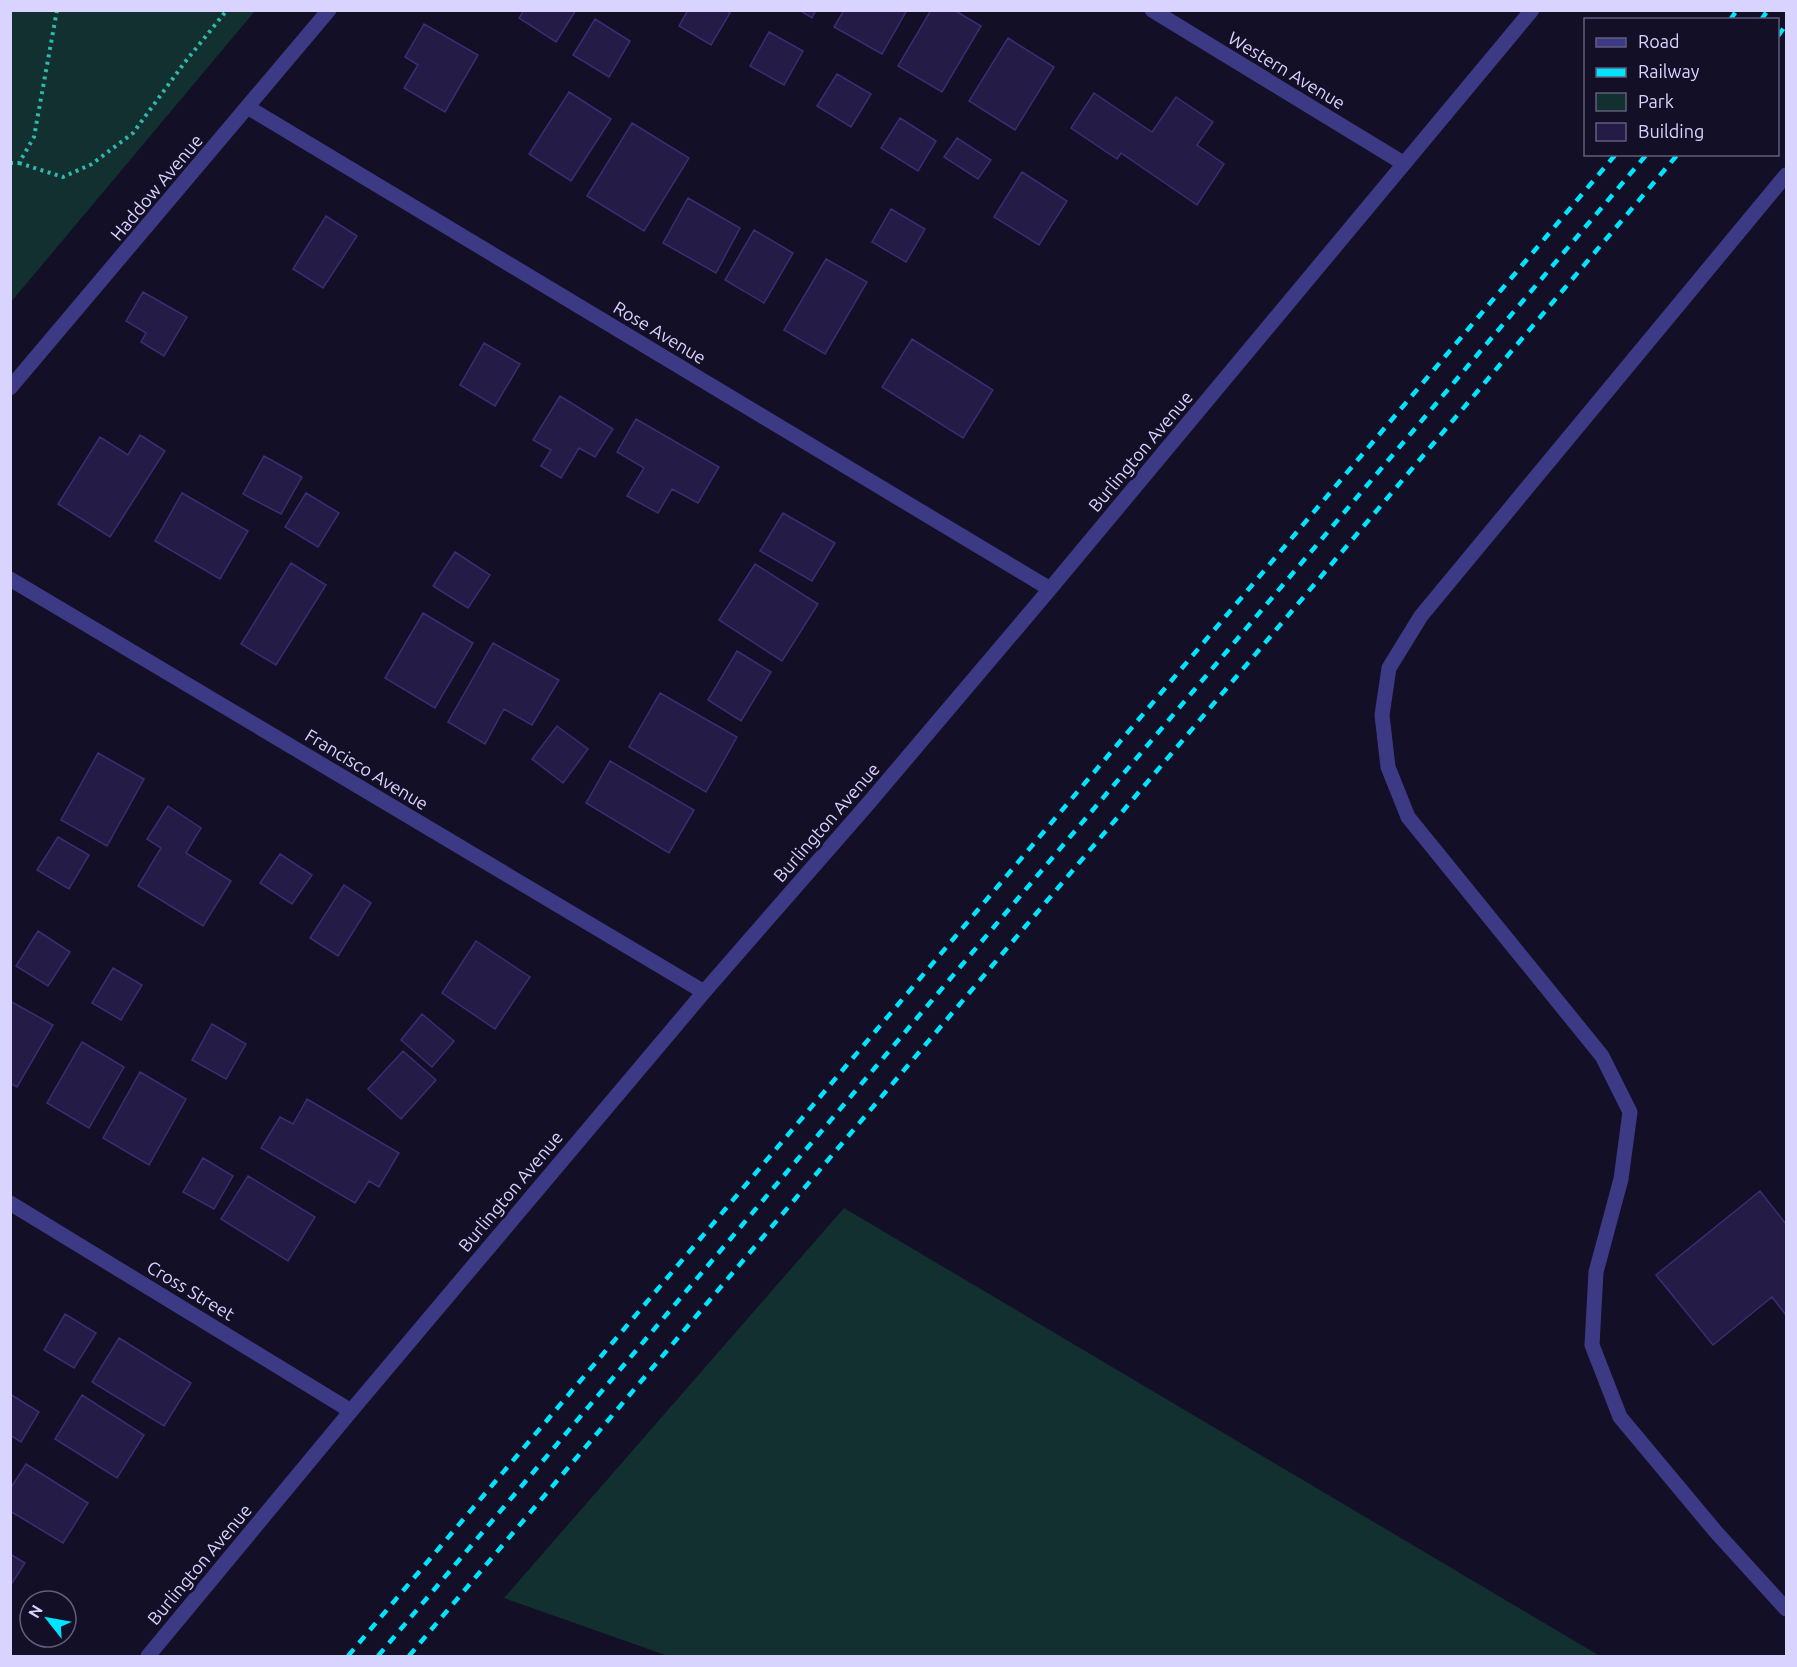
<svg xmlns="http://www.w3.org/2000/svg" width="1797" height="1667" viewBox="0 0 1797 1667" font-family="Ubuntu,sans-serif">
<rect width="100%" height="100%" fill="#130f26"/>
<!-- green -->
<path fill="#12302f" d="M 11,10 L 255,11 L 11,302 L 10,11 Z
M 844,1208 L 1600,1656 L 668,1656 L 504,1598 Z"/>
<!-- building -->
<path fill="#241b47" stroke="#3b2d73" stroke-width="1.5" d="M 524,10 L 576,10 L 556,42 L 519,18 Z
M 688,10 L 726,10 L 730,13 L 711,45 L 679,26 Z
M 799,10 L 816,10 L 812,18 Z
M 844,10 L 907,10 L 882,54 L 834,27 Z
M 931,10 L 954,10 L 981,26 L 942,92 L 898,66 Z
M 595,19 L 630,41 L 609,77 L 573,55 Z
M 424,24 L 478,55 L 445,112 L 404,88 L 418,65 L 405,57 Z
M 769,32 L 803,51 L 784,85 L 750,66 Z
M 1008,38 L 1054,67 L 1015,130 L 969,101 Z
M 837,74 L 871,94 L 851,127 L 817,106 Z
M 569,92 L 611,119 L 571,181 L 529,154 Z
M 1094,93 L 1152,132 L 1176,97 L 1213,122 L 1197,145 L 1224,164 L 1197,205 L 1121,153 L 1117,159 L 1071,128 Z
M 900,118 L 936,141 L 918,171 L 881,148 Z
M 632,123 L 689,158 L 644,231 L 587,196 Z
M 957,138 L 991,160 L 978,179 L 944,157 Z
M 1022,172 L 1067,201 L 1039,245 L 994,217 Z
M 688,198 L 740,228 L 716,273 L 663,243 Z
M 891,209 L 925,229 L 906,262 L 872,242 Z
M 326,216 L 357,236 L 323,288 L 293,269 Z
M 754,230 L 793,253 L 764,303 L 725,280 Z
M 826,259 L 867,282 L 825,354 L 784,330 Z
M 143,292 L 187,317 L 164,356 L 141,342 L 146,333 L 126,321 Z
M 912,339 L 993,390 L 963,438 L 882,387 Z
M 484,343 L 520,364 L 495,406 L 460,385 Z
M 560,396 L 613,429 L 595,457 L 579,448 L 561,478 L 541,466 L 551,450 L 533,440 Z
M 636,419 L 719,467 L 698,503 L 672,489 L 658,513 L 627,496 L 644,468 L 617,452 Z
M 140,435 L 165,451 L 110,537 L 58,504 L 100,437 L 128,455 Z
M 264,456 L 302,477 L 281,514 L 243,494 Z
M 182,493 L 248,531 L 220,579 L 155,541 Z
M 306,493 L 339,513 L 318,547 L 285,527 Z
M 783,513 L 835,543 L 812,581 L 760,551 Z
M 455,552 L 490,575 L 468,608 L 433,586 Z
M 291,563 L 326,585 L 276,665 L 241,644 Z
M 755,564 L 818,604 L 782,661 L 719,620 Z
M 423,613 L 473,643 L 435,708 L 385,678 Z
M 493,643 L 559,680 L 532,725 L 504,709 L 485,744 L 448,722 Z
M 737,651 L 771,672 L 741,721 L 708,700 Z
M 660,693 L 737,737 L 706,792 L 629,747 Z
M 557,726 L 588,749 L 563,783 L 532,759 Z
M 98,753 L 144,779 L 107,846 L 61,820 Z
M 610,761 L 694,810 L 669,853 L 586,803 Z
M 168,806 L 201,828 L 186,853 L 231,881 L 203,926 L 138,886 L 161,848 L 147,839 Z
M 58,837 L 89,855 L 69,889 L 37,870 Z
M 280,854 L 312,875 L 292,904 L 260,883 Z
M 344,885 L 371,903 L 338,956 L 310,938 Z
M 38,931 L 70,952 L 48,986 L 16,966 Z
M 476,941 L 530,977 L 495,1029 L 442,993 Z
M 113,968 L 142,985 L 121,1020 L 92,1003 Z
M 10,1001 L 53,1025 L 17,1087 L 10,1083 Z
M 422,1014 L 454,1041 L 432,1067 L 401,1040 Z
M 212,1024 L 246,1044 L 226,1079 L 192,1060 Z
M 82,1042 L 124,1067 L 89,1128 L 47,1103 Z
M 403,1051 L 436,1080 L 401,1119 L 368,1089 Z
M 140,1072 L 186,1099 L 149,1165 L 103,1138 Z
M 307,1099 L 399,1153 L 379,1187 L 369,1181 L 355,1203 L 261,1148 L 280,1117 L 293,1124 Z
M 203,1158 L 233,1176 L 214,1209 L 183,1192 Z
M 248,1176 L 315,1217 L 288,1261 L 221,1219 Z
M 1760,1191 L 1786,1224 L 1786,1315 L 1772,1297 L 1713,1345 L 1656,1275 Z
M 65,1314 L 96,1333 L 74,1368 L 44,1350 Z
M 119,1338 L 191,1383 L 164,1426 L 92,1382 Z
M 10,1394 L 39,1412 L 21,1442 L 10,1435 Z
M 82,1395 L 144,1435 L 117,1478 L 55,1439 Z
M 26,1464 L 88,1503 L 63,1543 L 10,1511 L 10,1489 Z
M 10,1554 L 25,1563 L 10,1586 Z"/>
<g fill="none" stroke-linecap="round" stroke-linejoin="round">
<!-- path -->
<path stroke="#2fb8b0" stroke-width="4" stroke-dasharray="3 4.5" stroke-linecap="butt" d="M 10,163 L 19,163 L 34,137 L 57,10
M 19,163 L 63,177 L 92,164 L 133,133 L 185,62 L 227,10"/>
<!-- minor -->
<path stroke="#3d3a85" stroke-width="15" d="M 1152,10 L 1403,163
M 249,108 L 1050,589
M 1786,175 L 1421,616 L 1389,668 L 1382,715 L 1388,767 L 1408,817 L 1602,1056 L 1630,1112 L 1621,1179 L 1596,1272 L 1592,1345 L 1620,1417 L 1716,1532 L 1786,1609
M 10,388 L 329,10
M 10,579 L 704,992
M 10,1203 L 351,1411
M 148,1656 L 351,1411 L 704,992 L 867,805 L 1050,589 L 1532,10"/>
<!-- rail -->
<path stroke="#00e5ff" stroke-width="4.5" stroke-dasharray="9 8" stroke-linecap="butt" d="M 1730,20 L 1737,10
M 1761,20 L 1768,10
M 1778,36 L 1786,25
M 348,1656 L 1616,154
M 378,1656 L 1647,154
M 409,1656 L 1678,154"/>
</g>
<g text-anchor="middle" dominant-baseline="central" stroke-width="6" stroke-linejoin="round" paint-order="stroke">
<!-- street labels -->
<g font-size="18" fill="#d9d4ff" stroke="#130f26">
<text transform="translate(1287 70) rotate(31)">Western Avenue</text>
<text transform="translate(156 187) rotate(-50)">Haddow Avenue</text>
<text transform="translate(660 332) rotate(31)">Rose Avenue</text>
<text transform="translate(1140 451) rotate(-50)">Burlington Avenue</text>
<text transform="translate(367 769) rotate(31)">Francisco Avenue</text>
<text transform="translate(826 822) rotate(-49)">Burlington Avenue</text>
<text transform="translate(510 1191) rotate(-50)">Burlington Avenue</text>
<text transform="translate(191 1290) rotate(31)">Cross Street</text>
<text transform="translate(199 1564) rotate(-50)">Burlington Avenue</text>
</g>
</g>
<!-- border -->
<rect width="1797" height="1667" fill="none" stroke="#d9d4ff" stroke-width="24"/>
<!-- legend -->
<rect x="1584" y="18" width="195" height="138" fill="#130f26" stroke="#625e7d" stroke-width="1.5"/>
<rect x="1596" y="38" width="30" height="9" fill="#3d3a85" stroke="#625e7d" stroke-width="1.5"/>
<text x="1638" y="48" font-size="18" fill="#d9d4ff">Road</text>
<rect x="1596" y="68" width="30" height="9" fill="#00e5ff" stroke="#625e7d" stroke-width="1.5"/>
<text x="1638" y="78" font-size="18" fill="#d9d4ff">Railway</text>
<rect x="1596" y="93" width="30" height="18" fill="#12302f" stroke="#625e7d" stroke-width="1.5"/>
<text x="1638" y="108" font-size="18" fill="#d9d4ff">Park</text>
<rect x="1596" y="123" width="30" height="18" fill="#241b47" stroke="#625e7d" stroke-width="1.5"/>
<text x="1638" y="138" font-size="18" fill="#d9d4ff">Building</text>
<!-- north arrow -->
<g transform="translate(48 1619) rotate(301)"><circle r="28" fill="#130f26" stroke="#625e7d" stroke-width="1.5"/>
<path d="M0-4.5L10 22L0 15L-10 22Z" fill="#00e5ff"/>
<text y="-9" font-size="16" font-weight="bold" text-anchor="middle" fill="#d9d4ff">N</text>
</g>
</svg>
